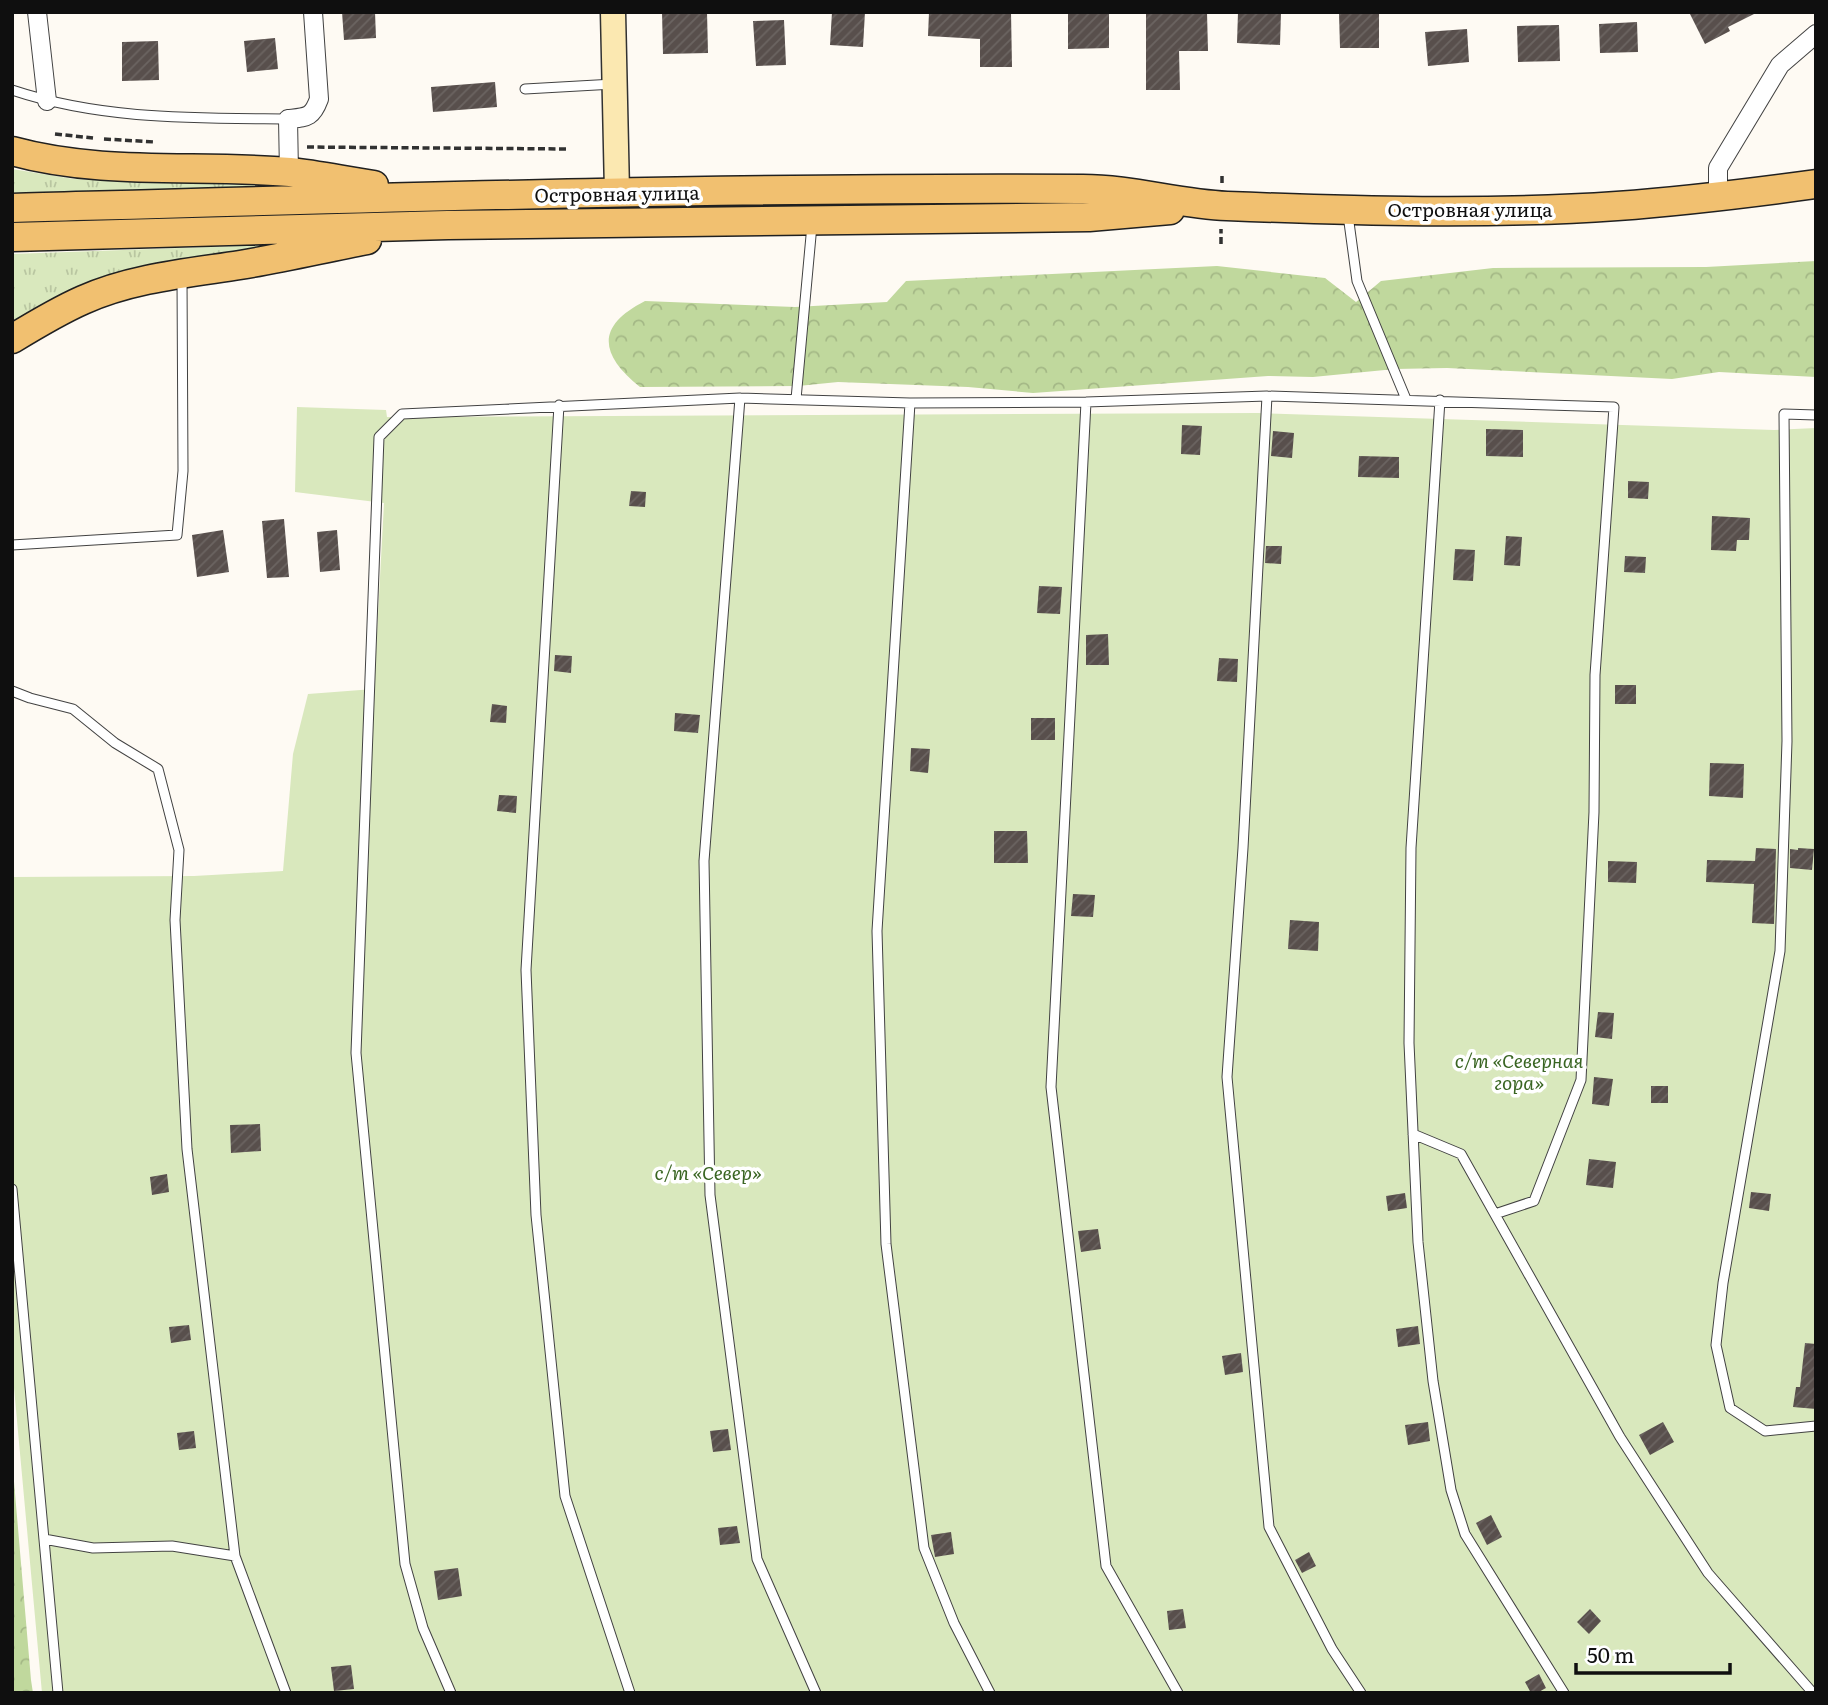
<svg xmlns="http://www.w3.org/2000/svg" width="1828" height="1705" viewBox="0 0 1828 1705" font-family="Literata,serif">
<defs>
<pattern id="grass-tufts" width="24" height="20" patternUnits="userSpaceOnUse" patternTransform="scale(1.75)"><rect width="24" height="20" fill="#d9e8bd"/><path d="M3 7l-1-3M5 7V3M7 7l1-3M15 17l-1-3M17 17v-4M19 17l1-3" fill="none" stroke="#b9c6a1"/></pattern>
<pattern id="forest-crowns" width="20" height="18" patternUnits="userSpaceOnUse" patternTransform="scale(1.75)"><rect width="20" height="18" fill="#c0d89d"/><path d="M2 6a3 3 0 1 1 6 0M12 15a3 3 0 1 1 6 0" fill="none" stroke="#a4b886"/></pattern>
<pattern id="building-hatch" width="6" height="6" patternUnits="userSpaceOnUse" patternTransform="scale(1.75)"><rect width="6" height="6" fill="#584f4c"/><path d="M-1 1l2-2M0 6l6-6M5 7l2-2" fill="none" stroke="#6b6461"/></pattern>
</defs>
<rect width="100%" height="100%" fill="#fefaf3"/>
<!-- grass -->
<path fill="url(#grass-tufts)" d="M 12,169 L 74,179 L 305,187 L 12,196 Z
M 345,242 L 12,326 L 12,254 Z"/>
<!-- forest -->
<path fill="url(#forest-crowns)" d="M 1816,261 L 1816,377 L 1719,372 L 1672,379 L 1447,368 L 1395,369 L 1313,377 L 1268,376 L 1033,393 L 968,387 L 838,382 L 798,386 L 640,387 C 599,354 596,326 645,301 L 795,307 L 887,302 L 906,281 L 1217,266 L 1325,278 L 1356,302 L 1381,281 L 1493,268 L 1706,267 Z
M 12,1458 L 31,1680 L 33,1693 L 12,1693 Z"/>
<!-- park -->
<path fill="#d9e8bd" d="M 297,407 L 386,410 L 387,417 L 1258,413 L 1774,430 L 1816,428 L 1816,1693 L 42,1693 L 12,1366 L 12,877 L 194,876 L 283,871 L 293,754 L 308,694 L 374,689 L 384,503 L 295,492 Z"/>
<!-- building -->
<path fill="url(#building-hatch)" d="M 342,12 L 375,12 L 376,38 L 344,40 Z
M 662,12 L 707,12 L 708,53 L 663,54 Z
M 832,12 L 865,12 L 863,47 L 830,45 Z
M 929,12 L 1011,12 L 1012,67 L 980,67 L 980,39 L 928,36 Z
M 1146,12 L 1207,12 L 1208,51 L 1179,51 L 1180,90 L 1146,90 Z
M 1238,12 L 1281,12 L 1280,45 L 1237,43 Z
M 1689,12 L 1758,12 L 1728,27 L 1730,31 L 1705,44 Z
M 1109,13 L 1109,48 L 1068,49 L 1068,14 Z
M 1339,13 L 1379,13 L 1379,48 L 1340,48 Z
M 784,20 L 786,65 L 756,66 L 753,21 Z
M 1637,22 L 1638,52 L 1600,53 L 1599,24 Z
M 1559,25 L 1560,61 L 1518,62 L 1517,26 Z
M 1467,29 L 1469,62 L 1428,66 L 1425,32 Z
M 275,38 L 278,69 L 247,72 L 244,41 Z
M 158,41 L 159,80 L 122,81 L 122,42 Z
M 495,82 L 497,107 L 433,112 L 431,87 Z
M 1182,425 L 1202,426 L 1200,455 L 1181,454 Z
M 1486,429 L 1523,430 L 1523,457 L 1486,456 Z
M 1273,431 L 1294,433 L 1292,458 L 1271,456 Z
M 1359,456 L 1399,457 L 1399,478 L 1358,477 Z
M 1628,481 L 1649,482 L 1648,499 L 1628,498 Z
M 631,491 L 646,492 L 645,507 L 629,506 Z
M 1712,516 L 1750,518 L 1749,540 L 1737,540 L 1736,551 L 1711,550 Z
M 284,519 L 289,577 L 267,578 L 262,521 Z
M 223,530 L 229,572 L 197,577 L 192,535 Z
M 337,530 L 340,570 L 320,572 L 317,532 Z
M 1506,536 L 1522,537 L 1520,566 L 1504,565 Z
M 1266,546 L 1282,546 L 1281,564 L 1265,563 Z
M 1455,549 L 1475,550 L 1473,581 L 1453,580 Z
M 1625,556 L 1646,557 L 1645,573 L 1624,572 Z
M 1039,586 L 1062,587 L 1060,614 L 1037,613 Z
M 1108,634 L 1109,665 L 1086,665 L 1086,635 Z
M 555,655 L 572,656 L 571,673 L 554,671 Z
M 1219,658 L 1238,659 L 1237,682 L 1217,681 Z
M 1615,685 L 1636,685 L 1636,704 L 1615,704 Z
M 492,704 L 507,706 L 506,723 L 490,722 Z
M 675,713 L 700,715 L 698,733 L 674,731 Z
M 1031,718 L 1055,718 L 1055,740 L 1031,740 Z
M 911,748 L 930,749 L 928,773 L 910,771 Z
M 1710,763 L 1744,764 L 1743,798 L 1709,796 Z
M 499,795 L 517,796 L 516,813 L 497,811 Z
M 994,831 L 1027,831 L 1028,863 L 994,863 Z
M 1756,848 L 1776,849 L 1774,924 L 1752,923 L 1754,884 L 1706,882 L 1707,860 L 1755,861 Z
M 1798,848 L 1814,849 L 1812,870 L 1790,868 L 1790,849 L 1798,850 Z
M 1608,861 L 1637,862 L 1636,883 L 1608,882 Z
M 1073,894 L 1095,895 L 1093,917 L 1071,916 Z
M 1290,920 L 1319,922 L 1318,951 L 1288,949 Z
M 1598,1012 L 1614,1013 L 1612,1039 L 1595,1037 Z
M 1594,1077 L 1613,1079 L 1609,1106 L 1592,1104 Z
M 1651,1086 L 1668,1086 L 1668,1103 L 1651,1103 Z
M 260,1124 L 261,1151 L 231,1153 L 230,1125 Z
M 1589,1159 L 1616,1162 L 1613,1188 L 1586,1185 Z
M 167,1174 L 169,1192 L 152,1195 L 150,1177 Z
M 1751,1192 L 1771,1194 L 1769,1211 L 1749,1208 Z
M 1405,1193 L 1407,1208 L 1388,1211 L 1386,1196 Z
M 1098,1229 L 1101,1249 L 1081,1252 L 1078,1231 Z
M 189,1325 L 191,1340 L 171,1343 L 169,1327 Z
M 1418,1326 L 1420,1344 L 1398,1347 L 1396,1329 Z
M 1805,1343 L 1816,1344 L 1816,1409 L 1793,1407 L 1796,1387 L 1800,1387 Z
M 1241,1353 L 1243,1372 L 1225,1375 L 1222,1356 Z
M 1428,1422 L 1430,1441 L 1408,1445 L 1405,1425 Z
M 1663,1422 L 1674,1442 L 1650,1455 L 1639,1435 Z
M 728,1429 L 731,1450 L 713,1452 L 710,1431 Z
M 194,1431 L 196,1448 L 179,1450 L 177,1433 Z
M 1491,1515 L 1502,1537 L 1487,1545 L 1476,1523 Z
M 737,1526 L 740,1543 L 720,1545 L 718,1528 Z
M 951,1532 L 954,1554 L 935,1557 L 931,1535 Z
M 1309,1552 L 1316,1566 L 1302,1573 L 1295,1560 Z
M 458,1568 L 462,1596 L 438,1600 L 434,1571 Z
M 1183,1609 L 1186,1628 L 1169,1630 L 1167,1611 Z
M 1590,1609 L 1601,1621 L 1589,1634 L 1577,1622 Z
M 351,1665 L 354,1689 L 334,1691 L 331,1667 Z
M 1539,1674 L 1546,1688 L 1537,1693 L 1531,1693 L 1525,1682 Z"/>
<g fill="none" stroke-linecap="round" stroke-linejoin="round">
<defs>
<path id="lane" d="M 525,89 L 614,84
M 12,90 C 102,120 194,118 288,119
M 1348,215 L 1357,281 L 1406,399
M 1267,396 L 1243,848 L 1227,1077 L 1269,1527 L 1332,1649 L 1361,1693
M 740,398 L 704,861 L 710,1195 L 757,1559 L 816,1693
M 796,399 L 812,225
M 1440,400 L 1411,848 L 1409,1043 L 1418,1242 L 1433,1381 L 1451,1490 L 1465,1534 L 1564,1693
M 1086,402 L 1051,1087 L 1106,1566 L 1178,1693
M 910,403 L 877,931 L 886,1244 L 924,1548 L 954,1623 L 990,1693
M 559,405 L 526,970 L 536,1215 L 565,1496 L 630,1693
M 1816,415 L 1784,414 L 1787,741 L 1780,951 L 1723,1283 L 1716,1345 L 1730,1408 L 1765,1431 L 1816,1426
M 12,545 L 177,535 L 183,471 L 182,278
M 12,691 L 30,698 L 73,709 L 115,743 L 158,769 L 179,850 L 175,920 L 187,1149 L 235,1556 L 286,1693
M 1413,1134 L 1461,1154 L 1620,1437 L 1708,1573 L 1813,1693
M 12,1189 L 58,1693
M 44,1539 L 93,1548 L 172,1546 L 235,1556
M 451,1693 L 423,1628 L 405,1564 L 356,1053 L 379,437 L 402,414 L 740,398 L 910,403 L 1086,402 L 1267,396 L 1614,407 L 1595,675 L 1594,812 L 1581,1080 L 1534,1201 L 1495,1214"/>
<path id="street" d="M 37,12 L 47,101
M 289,172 L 288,119 C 307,117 312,118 319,99 L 313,12
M 1718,197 L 1718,168 L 1780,65 L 1816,34"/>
<path id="secondary" d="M 613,12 L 617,192"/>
<path id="primary" d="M 12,151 C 103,176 197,164 290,172 C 318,175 346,181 374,185
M 12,208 C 369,198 726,187 1083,189 C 1131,189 1179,204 1227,206 C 1356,211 1488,215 1617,206 C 1684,201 1750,193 1816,184
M 12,237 L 448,225 L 1089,217 L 1170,210
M 12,339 C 35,325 58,311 83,300 C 132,278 188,273 240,265 C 283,258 325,248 367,240"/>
</defs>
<!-- lane casing -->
<use href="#lane" stroke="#424242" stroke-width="11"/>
<!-- street casing -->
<use href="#street" stroke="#424242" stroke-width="20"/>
<!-- secondary casing -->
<use href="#secondary" stroke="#313131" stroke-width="27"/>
<!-- primary casing -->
<use href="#primary" stroke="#202020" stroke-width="31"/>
<!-- path -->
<path stroke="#313131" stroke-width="3.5" stroke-dasharray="7 3.5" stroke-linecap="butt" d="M 55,134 L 93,138
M 104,139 L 155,142
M 307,147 L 567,149
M 1222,183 L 1222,173
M 1221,244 L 1221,229"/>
<!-- lane -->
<use href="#lane" stroke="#fff" stroke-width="9"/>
<!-- street -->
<use href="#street" stroke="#fff" stroke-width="18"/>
<!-- secondary -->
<use href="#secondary" stroke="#fbe8b1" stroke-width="24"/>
<!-- primary -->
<use href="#primary" stroke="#f1c070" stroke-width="28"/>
</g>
<g text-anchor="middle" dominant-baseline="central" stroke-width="7" stroke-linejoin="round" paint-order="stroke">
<!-- street labels -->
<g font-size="19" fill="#0f0f0f" stroke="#fff">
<text transform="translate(617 193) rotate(-1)">Островная улица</text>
<text x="1470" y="209">Островная улица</text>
</g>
<!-- park labels -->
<g font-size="19" font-style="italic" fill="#396522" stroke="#fff">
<text x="1519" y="1060">с/т «Северная<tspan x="1519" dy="22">гора»</tspan></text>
<text x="708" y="1172">с/т «Север»</text>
</g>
</g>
<!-- border -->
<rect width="1828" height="1705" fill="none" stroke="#0f0f0f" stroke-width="28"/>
<!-- scale -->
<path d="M1576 1663v10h154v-10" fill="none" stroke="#0f0f0f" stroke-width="3.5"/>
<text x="1587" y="1663" font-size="21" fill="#0f0f0f" stroke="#ffffff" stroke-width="5" paint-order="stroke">50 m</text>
</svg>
